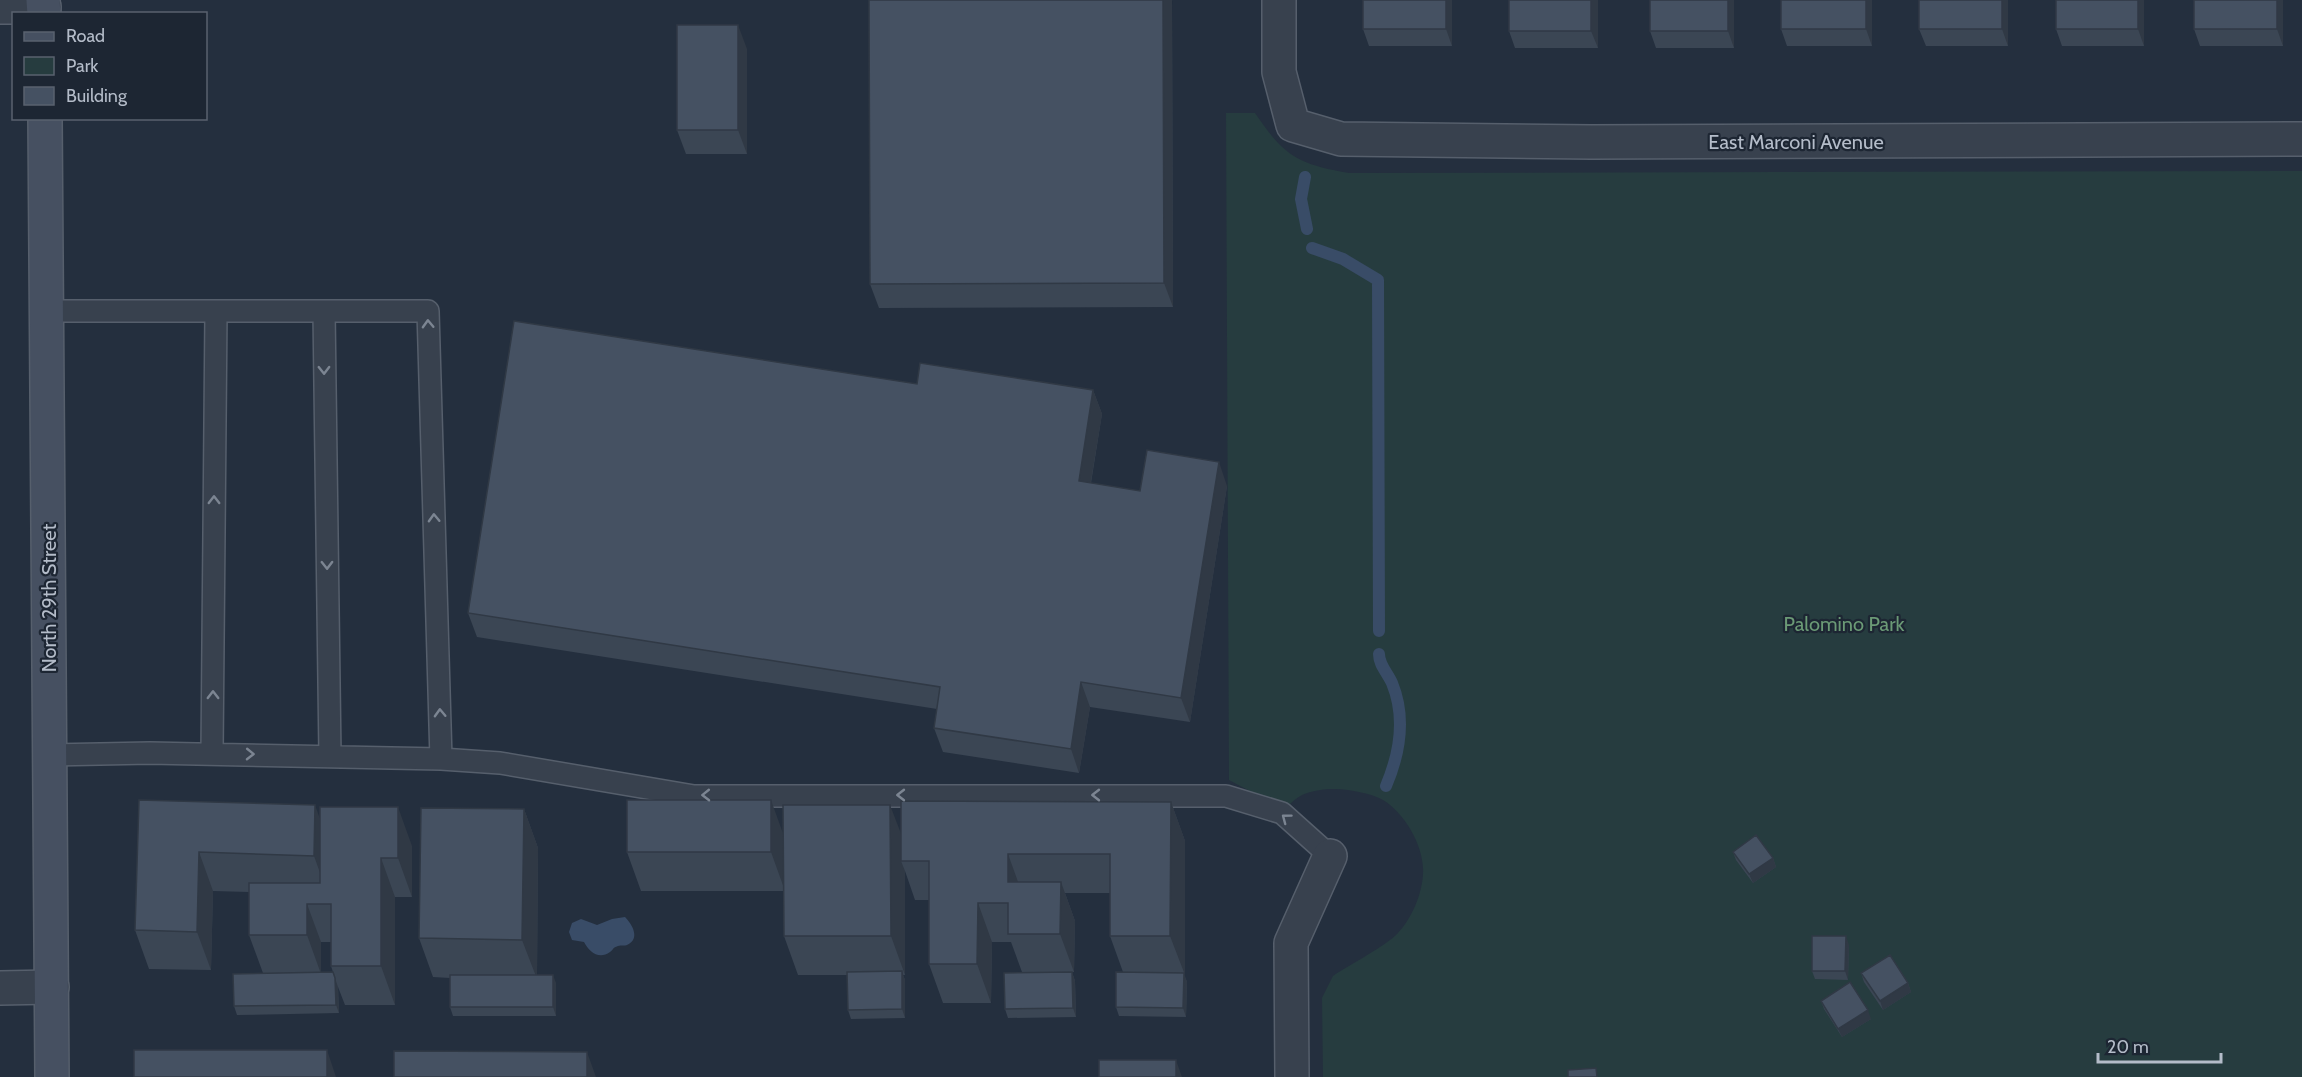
<svg xmlns="http://www.w3.org/2000/svg" width="2302" height="1077" viewBox="0 0 2302 1077" font-family="Cabin,sans-serif">
<rect width="100%" height="100%" fill="#242f3e"/>
<!-- green -->
<path fill="#263c3f" d="M 1226,113 L 1255,113 C 1284,156 1298,164 1349,173 L 2302,171 L 2302,1077 L 1323,1077 L 1322,998 L 1333,976 C 1349,965 1386,946 1398,933 C 1412,918 1422,894 1423,874 C 1425,848 1405,813 1383,800 C 1373,794 1359,792 1348,790 C 1333,788 1316,789 1302,795 C 1296,798 1290,804 1284,809 L 1229,780 Z"/>
<!-- water -->
<path fill="#394c67" d="M 625,917 C 632,924 641,939 627,945 C 625,946 621,945 618,946 C 612,948 615,948 610,952 C 599,960 589,952 584,942 L 572,940 L 569,932 L 572,923 L 581,919 L 597,925 L 612,919 Z"/>
<g fill="none" stroke-linecap="round" stroke-linejoin="round">
<!-- stream -->
<path stroke="#394c67" stroke-width="12" d="M 1305,177 L 1301,199 L 1307,229
M 1312,248 L 1343,259 L 1378,280 L 1379,631
M 1379,654 C 1379,665 1387,672 1392,683 C 1406,717 1400,753 1386,786"/>
<defs>
<path id="lane" d="M 47,311 L 428,311 L 441,759 L 150,753 L 50,755
M 324,311 L 330,756
M 212,753 L 216,312
M 441,759 L 500,763 L 694,796 L 1226,796 L 1282,813 L 1330,856"/>
<path id="street" d="M 1279,0 L 1279,72 L 1293,125 L 1341,139 L 1591,142 L 2302,139
M 0,7 L 44,7
M 0,988 L 52,987
M 1292,1077 L 1291,943 L 1330,856"/>
<path id="secondary" d="M 43,0 L 44,14
M 45,118 L 52,1077"/>
</defs>
<!-- lane casing -->
<use href="#lane" stroke="#565f6c" stroke-width="24"/>
<!-- street casing -->
<use href="#street" stroke="#565f6c" stroke-width="36"/>
<!-- secondary casing -->
<use href="#secondary" stroke="#565f6c" stroke-width="36"/>
<!-- lane -->
<use href="#lane" stroke="#38414e" stroke-width="21"/>
<!-- street -->
<use href="#street" stroke="#38414e" stroke-width="33"/>
<!-- secondary -->
<use href="#secondary" stroke="#465061" stroke-width="33"/>
</g>
<!-- wall -->
<path fill="#3b4654" fill-rule="evenodd" d="M 869,0 L 1172,0 L 1173,307 L 879,308 L 870,284 Z
M 1452,0 L 1452,46 L 1369,46 L 1363,29 Z
M 1598,0 L 1598,48 L 1515,48 L 1509,31 Z
M 1734,0 L 1734,48 L 1656,48 L 1650,31 Z
M 1872,0 L 1872,46 L 1787,46 L 1781,29 Z
M 2008,0 L 2008,46 L 1926,46 L 1919,29 Z
M 2144,0 L 2144,46 L 2062,46 L 2056,29 Z
M 2283,0 L 2283,46 L 2200,46 L 2194,29 Z
M 747,49 L 747,154 L 686,154 L 677,130 Z
M 917,384 L 1093,390 L 1102,414 L 1091,483 L 1140,491 L 1227,486 L 1190,722 L 1090,707 L 1079,773 L 943,752 L 934,728 L 937,709 L 477,637 L 468,613 Z
M 139,800 L 320,818 L 412,846 L 412,897 L 395,897 L 395,1005 L 345,1005 L 338,987 L 339,1013 L 237,1015 L 234,1006 L 263,973 L 249,935 L 249,892 L 213,891 L 211,970 L 149,969 L 135,930 ZM 321,942 L 331,942 L 331,966 L 333,972 L 321,972 Z
M 1171,802 L 1185,841 L 1184,975 L 1187,982 L 1186,1017 L 1119,1016 L 1116,1007 L 1123,972 L 1110,936 L 1110,893 L 1065,893 L 1075,921 L 1074,972 L 1072,972 L 1075,981 L 1076,1017 L 1008,1018 L 1005,1009 L 1022,972 L 1011,942 L 992,942 L 991,1003 L 943,1003 L 929,964 L 929,900 L 915,900 L 905,871 L 905,975 L 903,975 L 905,980 L 905,1018 L 851,1019 L 848,1010 L 847,975 L 798,975 L 784,936 L 783,891 L 641,891 L 627,852 L 783,834 L 901,835 Z
M 524,809 L 538,848 L 537,975 L 556,983 L 556,1016 L 453,1016 L 450,1007 L 450,978 L 433,977 L 419,938 Z
M 1733,852 L 1773,858 L 1776,867 L 1753,883 L 1736,860 Z
M 1849,945 L 1848,980 L 1815,979 L 1812,971 Z
M 1861,973 L 1908,983 L 1911,992 L 1883,1010 L 1864,982 Z
M 1821,1001 L 1871,1019 L 1842,1037 L 1824,1009 Z"/>
<!-- shaded-wall -->
<path fill="#303945" d="M 1163,0 L 1172,0 L 1173,307 L 1164,283 Z
M 1446,0 L 1452,0 L 1452,46 L 1446,29 Z
M 1591,0 L 1598,0 L 1598,48 L 1591,31 Z
M 1728,0 L 1734,0 L 1734,48 L 1728,31 Z
M 1866,0 L 1872,0 L 1872,46 L 1866,29 Z
M 2002,0 L 2008,0 L 2008,46 L 2002,29 Z
M 2138,0 L 2144,0 L 2144,46 L 2138,29 Z
M 2277,0 L 2283,0 L 2283,46 L 2277,29 Z
M 738,25 L 747,49 L 747,154 L 738,130 Z
M 1093,390 L 1102,414 L 1087,505 L 1079,481 Z
M 1219,462 L 1227,486 L 1190,722 L 1181,698 Z
M 1081,682 L 1090,707 L 1079,773 L 1071,749 Z
M 771,800 L 785,839 L 785,891 L 771,852 Z
M 1171,802 L 1185,841 L 1185,975 L 1170,936 Z
M 315,805 L 329,844 L 328,895 L 314,856 Z
M 890,805 L 905,844 L 901,861 L 905,871 L 905,975 L 891,936 Z
M 398,807 L 412,846 L 412,897 L 398,858 Z
M 524,809 L 538,848 L 537,979 L 522,940 Z
M 199,852 L 213,891 L 211,970 L 197,932 Z
M 1008,854 L 1022,893 L 1008,882 Z
M 381,858 L 395,897 L 395,1005 L 381,966 Z
M 1773,858 L 1776,867 L 1753,883 L 1749,874 Z
M 1061,882 L 1075,921 L 1074,972 L 1060,934 Z
M 978,903 L 992,942 L 991,1003 L 977,964 Z
M 307,904 L 321,942 L 321,974 L 307,935 Z
M 1846,936 L 1849,945 L 1848,980 L 1845,971 Z
M 902,971 L 905,980 L 905,1018 L 902,1009 Z
M 1072,972 L 1075,981 L 1076,1017 L 1073,1008 Z
M 1184,973 L 1187,982 L 1186,1017 L 1183,1008 Z
M 553,975 L 556,983 L 556,1016 L 553,1007 Z
M 335,978 L 338,987 L 339,1013 L 336,1005 Z
M 1908,983 L 1911,992 L 1883,1010 L 1880,1001 Z
M 1868,1010 L 1871,1019 L 1842,1037 L 1838,1029 Z
M 327,1050 L 336,1077 L 327,1077 Z
M 587,1052 L 596,1077 L 587,1077 Z
M 1176,1060 L 1182,1077 L 1176,1077 Z"/>
<!-- building -->
<path fill="#455162" stroke="#303945" stroke-width="1.5" d="M 869,0 L 1163,0 L 1164,283 L 870,284 Z
M 1363,0 L 1446,0 L 1446,29 L 1363,29 Z
M 1509,0 L 1591,0 L 1591,31 L 1509,31 Z
M 1650,0 L 1728,0 L 1728,31 L 1650,31 Z
M 1781,0 L 1866,0 L 1866,29 L 1781,29 Z
M 1919,0 L 2002,0 L 2002,29 L 1919,29 Z
M 2056,0 L 2138,0 L 2138,29 L 2056,29 Z
M 2194,0 L 2277,0 L 2277,29 L 2194,29 Z
M 677,25 L 738,25 L 738,130 L 677,130 Z
M 514,321 L 917,384 L 920,363 L 1093,390 L 1079,481 L 1140,491 L 1147,450 L 1219,462 L 1181,698 L 1081,682 L 1071,749 L 934,728 L 940,687 L 468,613 Z
M 139,800 L 315,805 L 314,856 L 199,852 L 197,932 L 135,930 Z
M 627,800 L 771,800 L 771,852 L 627,852 Z
M 901,801 L 1171,802 L 1170,936 L 1110,936 L 1110,854 L 1008,854 L 1008,882 L 1061,882 L 1060,934 L 1008,934 L 1008,903 L 978,903 L 977,964 L 929,964 L 929,861 L 901,861 Z
M 783,805 L 890,805 L 891,936 L 784,936 Z
M 320,807 L 398,807 L 398,858 L 381,858 L 381,966 L 331,966 L 331,904 L 307,904 L 307,935 L 249,935 L 249,883 L 320,883 Z
M 421,808 L 524,809 L 522,940 L 419,938 Z
M 1756,835 L 1773,858 L 1749,874 L 1733,852 Z
M 1812,936 L 1846,936 L 1845,971 L 1812,971 Z
M 1890,955 L 1908,983 L 1880,1001 L 1861,973 Z
M 902,971 L 902,1009 L 848,1010 L 847,972 Z
M 333,972 L 335,978 L 336,1005 L 234,1006 L 233,974 Z
M 1072,972 L 1073,1008 L 1005,1009 L 1004,973 Z
M 1116,972 L 1184,973 L 1183,1008 L 1116,1007 Z
M 450,975 L 553,975 L 553,1007 L 450,1007 Z
M 1850,982 L 1868,1010 L 1838,1029 L 1821,1001 Z
M 134,1050 L 327,1050 L 327,1077 L 134,1077 Z
M 394,1051 L 587,1052 L 587,1077 L 394,1077 Z
M 1099,1060 L 1176,1060 L 1176,1077 L 1099,1077 Z
M 1596,1068 L 1597,1077 L 1568,1077 L 1568,1070 Z"/>
<!-- one-way arrows -->
<defs><path id="oneway-chevron" d="M-2-3.5L2.5 0L-2 3.5" fill="none" stroke-width="1.6" stroke-linecap="round" stroke-linejoin="round" transform="scale(1.5)"/></defs>
<g stroke="#7c8592">
<use href="#oneway-chevron" transform="translate(428 324) rotate(-92)"/>
<use href="#oneway-chevron" transform="translate(324 370) rotate(89)"/>
<use href="#oneway-chevron" transform="translate(214 500) rotate(-90)"/>
<use href="#oneway-chevron" transform="translate(434 518) rotate(-92)"/>
<use href="#oneway-chevron" transform="translate(327 565) rotate(89)"/>
<use href="#oneway-chevron" transform="translate(213 695) rotate(-90)"/>
<use href="#oneway-chevron" transform="translate(440 713) rotate(-92)"/>
<use href="#oneway-chevron" transform="translate(250 754) rotate(1)"/>
<use href="#oneway-chevron" transform="translate(706 795) rotate(179)"/>
<use href="#oneway-chevron" transform="translate(901 795) rotate(-180)"/>
<use href="#oneway-chevron" transform="translate(1096 795) rotate(-180)"/>
<use href="#oneway-chevron" transform="translate(1286 818) rotate(-143)"/>
</g>
<g text-anchor="middle" dominant-baseline="central" stroke-width="4.5" stroke-linejoin="round" paint-order="stroke">
<!-- street labels -->
<g font-size="20" fill="#b4bcc9" stroke="#1d2633">
<text x="1796" y="142">East Marconi Avenue</text>
<text transform="translate(49 598) rotate(-90)">North 29th Street</text>
</g>
<!-- park labels -->
<g font-size="20" fill="#6b9a76" stroke="#1d2633">
<text x="1844" y="624">Palomino Park</text>
</g>
</g>
<!-- legend -->
<rect x="12" y="12" width="195" height="108" fill="#1d2633" stroke="#59626f" stroke-width="1.5"/>
<rect x="24" y="32" width="30" height="9" fill="#465061" stroke="#59626f" stroke-width="1.5"/>
<text x="66" y="42" font-size="18" fill="#b4bcc9">Road</text>
<rect x="24" y="57" width="30" height="18" fill="#263c3f" stroke="#59626f" stroke-width="1.5"/>
<text x="66" y="72" font-size="18" fill="#b4bcc9">Park</text>
<rect x="24" y="87" width="30" height="18" fill="#455162" stroke="#59626f" stroke-width="1.5"/>
<text x="66" y="102" font-size="18" fill="#b4bcc9">Building</text>
<!-- scale -->
<path d="M2098 1053v9h123v-9" fill="none" stroke="#b4bcc9" stroke-width="3"/>
<text x="2107" y="1053" font-size="18" fill="#b4bcc9" stroke="#1d2633" stroke-width="4.5" paint-order="stroke">20 m</text>
</svg>
